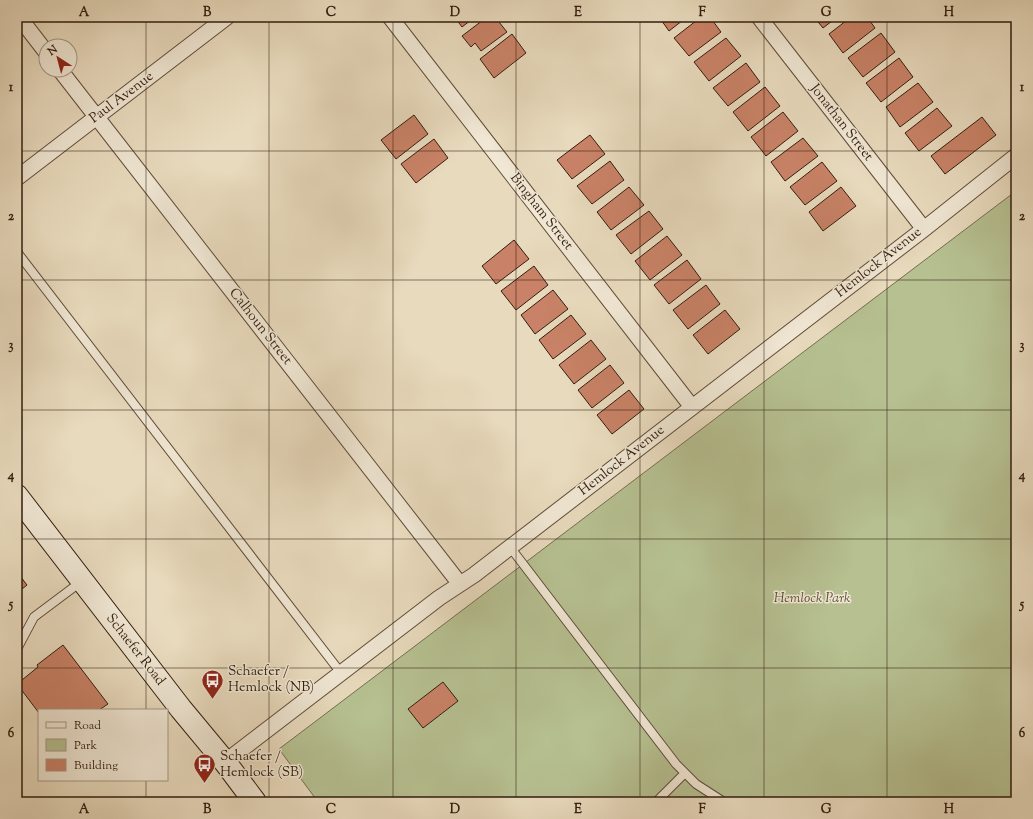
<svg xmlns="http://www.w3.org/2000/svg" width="1033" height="819" viewBox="0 0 1033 819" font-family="'Sorts Mill Goudy',serif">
<rect width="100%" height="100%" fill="#e8dabd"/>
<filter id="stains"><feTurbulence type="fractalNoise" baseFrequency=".005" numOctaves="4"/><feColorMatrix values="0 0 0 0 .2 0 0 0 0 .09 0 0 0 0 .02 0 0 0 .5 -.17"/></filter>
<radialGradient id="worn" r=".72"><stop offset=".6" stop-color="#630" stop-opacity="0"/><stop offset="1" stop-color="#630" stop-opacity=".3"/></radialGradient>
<!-- green -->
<path fill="#b6c091" stroke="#746e50" d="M 1016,191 L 1016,802 L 318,802 L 279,749 Z"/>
<!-- building -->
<path fill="#c98267" stroke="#321d0e" d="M 448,17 L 475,17 L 462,27 L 456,19 L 452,22 Z
M 487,17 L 495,17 L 507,32 L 481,51 L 475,43 L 471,47 L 462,36 Z
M 659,17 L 687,17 L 669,31 Z
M 701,17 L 710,17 L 721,32 L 689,56 L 674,38 Z
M 814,17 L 837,17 L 823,28 Z
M 851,17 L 867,17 L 875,28 L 843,53 L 829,34 Z
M 881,33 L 895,52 L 863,77 L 848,58 Z
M 512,34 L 526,53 L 494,78 L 480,59 Z
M 726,38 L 741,56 L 709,81 L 694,62 Z
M 899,58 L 913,77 L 881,102 L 866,83 Z
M 746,63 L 760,82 L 728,106 L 713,88 Z
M 918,83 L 933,102 L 900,127 L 886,107 Z
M 765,87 L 780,106 L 748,131 L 733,112 Z
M 937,108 L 952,126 L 919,151 L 905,133 Z
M 783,112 L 798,131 L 766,156 L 751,137 Z
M 414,115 L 428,134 L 396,159 L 381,140 Z
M 982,117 L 996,135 L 945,174 L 931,156 Z
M 590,135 L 605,154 L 572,179 L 557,160 Z
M 803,138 L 818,156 L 785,181 L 771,162 Z
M 434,139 L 448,158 L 416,183 L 401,164 Z
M 610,161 L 624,180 L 592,204 L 577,186 Z
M 822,162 L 837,181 L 805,205 L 790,187 Z
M 629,187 L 644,205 L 611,230 L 597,212 Z
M 841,187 L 856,206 L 823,231 L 809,212 Z
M 649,211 L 663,229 L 631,254 L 616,235 Z
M 667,236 L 682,255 L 650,280 L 635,261 Z
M 514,240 L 529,259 L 496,284 L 482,266 Z
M 687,260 L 701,279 L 669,304 L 654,285 Z
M 534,266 L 548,285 L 516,310 L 501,291 Z
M 706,285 L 720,304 L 688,329 L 673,310 Z
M 553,290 L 568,309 L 535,334 L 521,315 Z
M 725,310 L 740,329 L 708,354 L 693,335 Z
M 571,315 L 586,334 L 553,359 L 539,340 Z
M 591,340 L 606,359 L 574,384 L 559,365 Z
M 610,365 L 624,383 L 592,408 L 578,390 Z
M 629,390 L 644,409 L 612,434 L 597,415 Z
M 17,560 L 22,567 L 17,570 Z
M 17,572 L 27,585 L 17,593 Z
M 63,645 L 108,704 L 99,710 L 39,710 L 39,713 L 17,684 L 38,667 L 37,665 Z
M 443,682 L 458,701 L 423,728 L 408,709 Z"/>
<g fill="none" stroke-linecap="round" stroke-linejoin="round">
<defs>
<path id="lane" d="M 17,252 L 341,673
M 510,547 L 676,764 L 696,784 L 724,802
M 17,649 L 34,617 L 82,581
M 656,802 L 685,773"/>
<path id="street" d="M 19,17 L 46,52
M 390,17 L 692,407
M 759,17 L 924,229
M 60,70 L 460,584
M 17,178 L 227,17
M 225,762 L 439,598 L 474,575 L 924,229 L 1016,156"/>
<path id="secondary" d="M 17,496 L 181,709 L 225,762 L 255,802"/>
</defs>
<!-- lane casing -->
<use href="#lane" stroke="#604c3a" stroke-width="10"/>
<!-- street casing -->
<use href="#street" stroke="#604c3a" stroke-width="17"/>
<!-- secondary casing -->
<use href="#secondary" stroke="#321d0e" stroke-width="24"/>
<!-- lane -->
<use href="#lane" stroke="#f0e7d4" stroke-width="8"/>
<!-- street -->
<use href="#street" stroke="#f0e7d4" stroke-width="15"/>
<!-- secondary -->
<use href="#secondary" stroke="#f0e7d4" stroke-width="22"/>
</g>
<!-- grid -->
<path fill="none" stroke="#321d0e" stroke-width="1" stroke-opacity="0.55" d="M 146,17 L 146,710M 269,17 L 269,802M 393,17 L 393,802M 516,17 L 516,802M 640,17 L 640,802M 764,17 L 764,802M 887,17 L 887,802M 17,151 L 1016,151M 17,280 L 1016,280M 17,410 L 1016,410M 17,539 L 1016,539M 17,668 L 1016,668M 146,780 L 146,802"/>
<!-- icons -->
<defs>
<symbol id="bus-pin" viewBox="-11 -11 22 30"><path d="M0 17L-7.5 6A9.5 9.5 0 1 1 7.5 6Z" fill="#8f2418" stroke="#f0e7d4"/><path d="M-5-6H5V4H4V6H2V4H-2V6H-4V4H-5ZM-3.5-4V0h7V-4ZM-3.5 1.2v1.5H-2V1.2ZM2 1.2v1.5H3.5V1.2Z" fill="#fff"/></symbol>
</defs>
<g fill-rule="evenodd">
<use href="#bus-pin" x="200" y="668" width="25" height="34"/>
<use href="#bus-pin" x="192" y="752" width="25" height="34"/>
</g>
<g text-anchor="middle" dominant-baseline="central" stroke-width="3" stroke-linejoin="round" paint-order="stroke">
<!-- street labels -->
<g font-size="14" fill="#321d0e" stroke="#f0e7d4">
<text transform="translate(122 98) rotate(-37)">Paul Avenue</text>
<text transform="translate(841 123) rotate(52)">Jonathan Street</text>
<text transform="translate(541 212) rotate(52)">Bingham Street</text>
<text transform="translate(879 263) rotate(-38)">Hemlock Avenue</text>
<text transform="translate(260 327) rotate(52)">Calhoun Street</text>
<text transform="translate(622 461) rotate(-38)">Hemlock Avenue</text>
<text transform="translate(135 650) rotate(52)">Schaefer Road</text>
</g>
<!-- park labels -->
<g font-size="14" font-style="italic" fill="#5a4e35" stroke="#f0e7d4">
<text x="812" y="599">Hemlock Park</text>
</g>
<!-- poi labels -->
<g font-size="14" fill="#321d0e" stroke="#f0e7d4" text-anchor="start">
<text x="228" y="672">Schaefer /<tspan x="228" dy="16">Hemlock (NB)</tspan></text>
<text x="220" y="757">Schaefer /<tspan x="220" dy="16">Hemlock (SB)</tspan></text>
</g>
</g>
<!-- margin -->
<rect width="1033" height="819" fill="none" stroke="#e8dabd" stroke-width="44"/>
<!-- legend -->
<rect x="38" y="709" width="130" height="72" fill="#f0e7d4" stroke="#a49685"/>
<rect x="46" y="722" width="20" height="6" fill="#f0e7d4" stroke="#a49685"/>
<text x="74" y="729" font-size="12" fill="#321d0e">Road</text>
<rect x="46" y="739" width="20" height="12" fill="#b6c091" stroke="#a49685"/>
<text x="74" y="749" font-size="12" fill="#321d0e">Park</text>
<rect x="46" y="759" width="20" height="12" fill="#c98267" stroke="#a49685"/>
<text x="74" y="769" font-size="12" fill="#321d0e">Building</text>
<!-- north arrow -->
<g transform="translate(58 58) rotate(324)"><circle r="19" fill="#f0e7d4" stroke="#a49685"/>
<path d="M0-3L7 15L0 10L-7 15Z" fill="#8f2418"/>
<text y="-6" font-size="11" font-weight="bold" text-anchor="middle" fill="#321d0e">N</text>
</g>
<rect x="22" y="22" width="989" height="775" fill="none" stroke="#321d0e" stroke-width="1.5"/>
<g font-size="13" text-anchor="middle" font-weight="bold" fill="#321d0e">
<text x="84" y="16">A</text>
<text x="207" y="16">B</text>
<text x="331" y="16">C</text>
<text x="455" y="16">D</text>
<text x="578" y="16">E</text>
<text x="702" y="16">F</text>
<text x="826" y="16">G</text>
<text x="949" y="16">H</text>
<text x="11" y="91">1</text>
<text x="1022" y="91">1</text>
<text x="11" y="220">2</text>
<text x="1022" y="220">2</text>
<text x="11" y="349">3</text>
<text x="1022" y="349">3</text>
<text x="11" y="479">4</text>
<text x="1022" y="479">4</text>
<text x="11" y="608">5</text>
<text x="1022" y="608">5</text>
<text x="11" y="737">6</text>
<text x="1022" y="737">6</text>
<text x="84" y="813">A</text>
<text x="207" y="813">B</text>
<text x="331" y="813">C</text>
<text x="455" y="813">D</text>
<text x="578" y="813">E</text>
<text x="702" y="813">F</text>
<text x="826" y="813">G</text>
<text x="949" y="813">H</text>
</g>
<rect width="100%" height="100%" filter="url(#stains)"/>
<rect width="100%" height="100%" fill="url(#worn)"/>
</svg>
